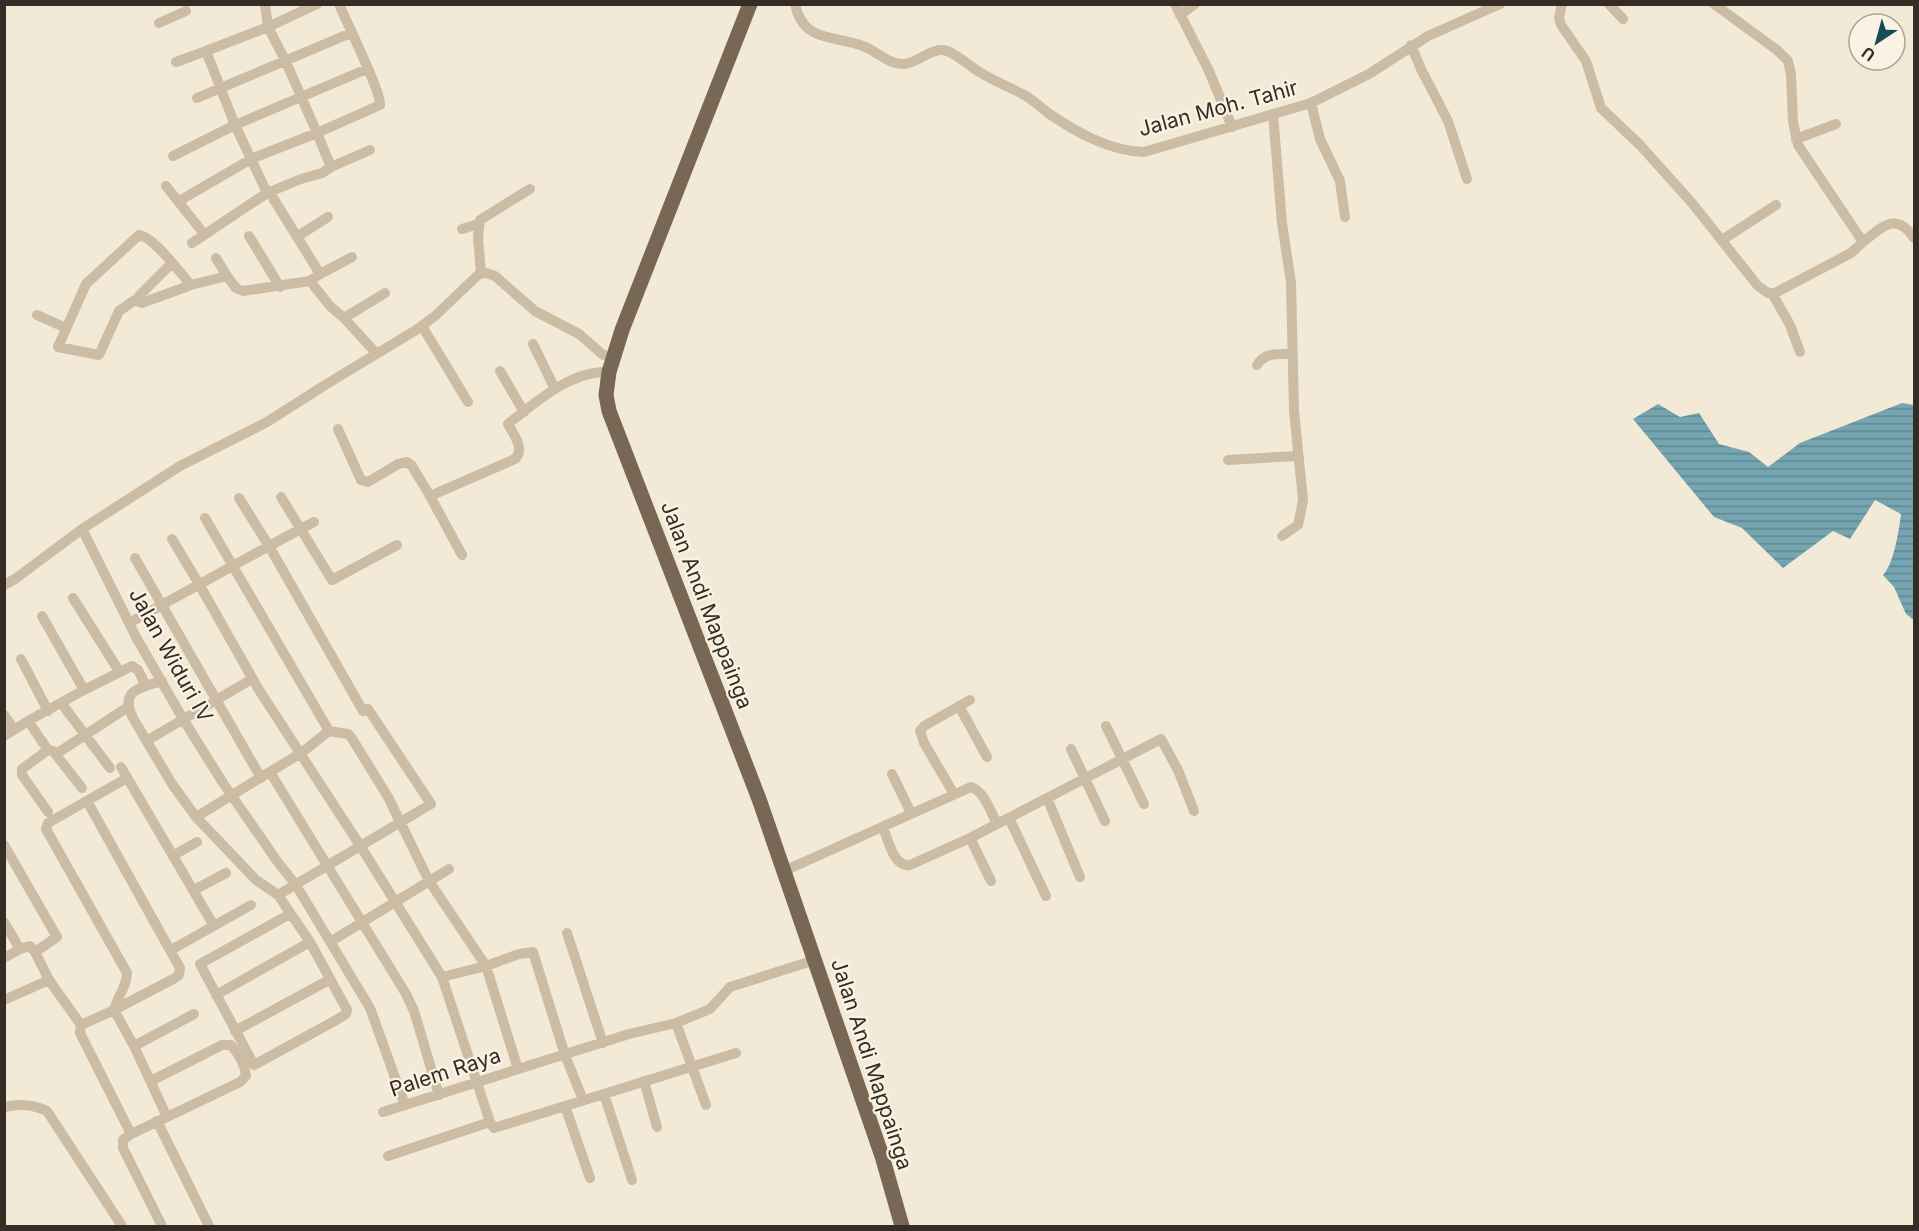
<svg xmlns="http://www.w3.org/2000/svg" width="1919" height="1231" viewBox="0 0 1919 1231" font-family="Inter,sans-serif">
<defs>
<pattern id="water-rules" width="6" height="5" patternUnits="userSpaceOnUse" patternTransform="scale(1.5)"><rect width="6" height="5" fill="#75a5b1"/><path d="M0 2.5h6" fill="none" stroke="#618790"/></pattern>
</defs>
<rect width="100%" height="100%" fill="#f2ead7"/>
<!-- water -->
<path fill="url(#water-rules)" d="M 1902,403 L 1914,405 L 1914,620 L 1906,614 L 1894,587 L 1883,575 C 1894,564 1899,530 1901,514 L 1875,500 L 1850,539 L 1833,531 L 1783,568 L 1742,528 L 1714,517 L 1633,419 L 1658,404 L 1680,417 L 1699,413 L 1719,444 L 1749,452 L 1768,467 L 1800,443 Z"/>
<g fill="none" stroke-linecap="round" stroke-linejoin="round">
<!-- street -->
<path stroke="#cbbca3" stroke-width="10" d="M 795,4 C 803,43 834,35 863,46 C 877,51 889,65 904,64 C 919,63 932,46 947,51 C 960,56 970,67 981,73 C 996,82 1012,88 1026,96 C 1034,101 1041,107 1048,113 C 1076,132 1109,151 1144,152 L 1311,103 L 1369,74 L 1428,36 L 1500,4
M 1175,4 L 1209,71 L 1232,127
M 1562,4 L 1559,18 L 1561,25 L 1586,61 L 1601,108 L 1640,145 L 1692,203 L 1758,286 L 1768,293 L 1775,293 L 1851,253 L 1863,242 L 1798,145 L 1793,122 L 1791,74 L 1788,61 L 1777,50 L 1714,4
M 1609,4 L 1623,19
M 1180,15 L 1195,4
M 159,23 L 186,11
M 1411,45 L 1421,69 L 1448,121 L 1467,179
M 176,62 L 206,51
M 197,98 L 351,33
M 1311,103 L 1320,139 L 1340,181 L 1345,217
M 1273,114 L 1282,223 L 1291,283 L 1294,411 L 1303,500 L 1298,525 L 1282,536
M 1796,139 L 1836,124
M 173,156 L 235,125 L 367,69
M 331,167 L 370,150
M 166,186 L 204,234
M 267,193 L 235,125 L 206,51 L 268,27 L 317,4
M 273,198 L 320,274 L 310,281
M 179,201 L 253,158 L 317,133 L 286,62 L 268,27 L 265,4
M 462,229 L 478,224
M 249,236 L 280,287
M 298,236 L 328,217
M 1722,240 L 1776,205
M 1863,242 C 1882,227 1896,211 1914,238
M 192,243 L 267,193 L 301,179 L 322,173 L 331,167 L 317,133 L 380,105 C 382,94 346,21 339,4
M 216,258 L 227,276
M 172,263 L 139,296 L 139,302 L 142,303 L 191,285 L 227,276 L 236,288 L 243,291 L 310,281 L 330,306 L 344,318 L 376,353
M 481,273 L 478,237 L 480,220 L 530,189
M 320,274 L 352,257
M 1772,293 L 1790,325 L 1800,352
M 138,298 L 119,311 L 99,355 L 58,347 L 86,284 L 139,235 C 154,237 180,273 191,285
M 37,315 L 66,328
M 344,318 L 385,293
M 422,326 L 468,402
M 533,344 L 555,389
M 1257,365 C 1265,352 1278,354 1292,354
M 500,371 L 524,412
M 338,429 L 361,480 L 368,482 L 398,464 L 407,462 L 412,466 L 430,496 L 515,459 C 525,449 514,435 508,424 C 536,402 571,370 609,372
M 1228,460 L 1297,456
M 430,496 L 462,555
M 281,497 L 332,580 L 397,545
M 239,498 L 269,546 L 314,522
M 205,518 L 329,731
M 82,529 L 136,637 L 183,719 L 223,783 L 277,861 L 296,885 L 370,1008 L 405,1105
M 172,539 L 199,584 L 259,690 L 361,847 L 442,977 L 486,966 L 519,954 L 533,952 L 565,1055 L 583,1100
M 135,558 L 261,778
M 4,585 L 15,579 L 82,529 L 180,466 L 267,422 L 325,385 L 416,330 L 435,316 L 479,274 L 486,273 L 495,276 L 535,311 L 579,334 L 602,354 L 613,359
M 73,598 L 119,671
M 42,616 L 84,690 L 132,666 L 138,670 L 146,686
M 129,623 L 269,546 L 363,711 L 368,709 L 431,804 L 278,895
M 21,659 L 48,711
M 162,681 C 140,688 119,690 133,718 L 172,784 L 196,817 L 256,880 L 278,895 L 310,942 L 347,1010 L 346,1014 L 338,1019 L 254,1065 L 200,964 L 290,914
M 62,704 L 110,768
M 959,706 L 987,757
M 4,715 L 14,729
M 28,721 L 84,690
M 1106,726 L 1144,804
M 329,731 L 348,734 L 351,737 L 388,797 L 429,881 L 486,966 L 518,1069
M 4,736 L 28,721 L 48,750
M 148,740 L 252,679
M 1071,749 L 1105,821
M 56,754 L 128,707
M 121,767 L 214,926
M 270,772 L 406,994 L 414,1011 L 439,1095
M 892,774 L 911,813
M 954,794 L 924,743 L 920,731 L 924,726 L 970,700
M 1047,798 L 1080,877
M 87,801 L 180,968 L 179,975 L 175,978 L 114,1010
M 48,812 L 22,775 L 22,769 L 48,750 L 53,751 L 82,788
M 196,817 L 301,753 L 329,731
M 1009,818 L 1046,896
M 883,827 C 888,840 894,868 910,865 L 970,838 L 1161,739 L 1178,770 L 1194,811
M 970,838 L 991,881
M 4,845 L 57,937 L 35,952 L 30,946 L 20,949
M 174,855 L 197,842
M 784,871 L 971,787 C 984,791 991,812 997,824
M 194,890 L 226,873
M 4,922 L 20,949 L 4,958
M 567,933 L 603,1043
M 330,942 L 449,869
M 171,950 L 251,905
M 35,952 L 49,980 L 81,1025
M 442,977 L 490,1122 L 494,1128 L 736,1053
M 216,995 L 310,942
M 4,1000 L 49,980
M 114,1010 L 134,1046 L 167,1117 L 131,1134 L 80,1033 L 81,1025 Z
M 114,1010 C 117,997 127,987 127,973 L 46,829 L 48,823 L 127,778
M 676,1023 L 706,1105
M 235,1031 L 329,980
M 134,1046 L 194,1014
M 151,1081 L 222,1045 L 231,1045 C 238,1053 245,1065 246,1076 L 240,1082 L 167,1117
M 644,1081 L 657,1127
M 604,1094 L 632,1180
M 565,1106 L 590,1178
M 4,1107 C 20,1104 32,1104 47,1111 L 122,1226
M 383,1112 L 629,1034 L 676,1023 L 710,1009 L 730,987 L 815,960
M 157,1121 L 209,1226
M 131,1134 L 123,1140 L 123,1148 L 162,1226
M 388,1156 L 490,1122"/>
<!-- primary -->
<path stroke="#786755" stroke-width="15" d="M 750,4 L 622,330 L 609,372 L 606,395 L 609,411 L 759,799 L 882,1156 L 902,1226"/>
</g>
<g text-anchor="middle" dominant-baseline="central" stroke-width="4.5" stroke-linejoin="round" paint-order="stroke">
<!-- street labels -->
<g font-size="21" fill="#352d25" stroke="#faf3e4">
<text transform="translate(1218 108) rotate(-15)">Jalan Moh. Tahir</text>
<text transform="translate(707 605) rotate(69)">Jalan Andi Mappainga</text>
<text transform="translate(171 655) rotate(61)">Jalan Widuri IV</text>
<text transform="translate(872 1064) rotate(72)">Jalan Andi Mappainga</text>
<text transform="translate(445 1072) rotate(-18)">Palem Raya</text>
</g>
</g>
<!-- border -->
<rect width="1919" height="1231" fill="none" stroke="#352d25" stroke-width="12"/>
<!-- north arrow -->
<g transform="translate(1877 42) rotate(216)"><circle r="28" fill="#faf3e4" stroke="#aba498" stroke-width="1.5"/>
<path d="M0-4.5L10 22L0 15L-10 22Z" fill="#194a59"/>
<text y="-9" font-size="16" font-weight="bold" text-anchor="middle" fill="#352d25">U</text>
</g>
</svg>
